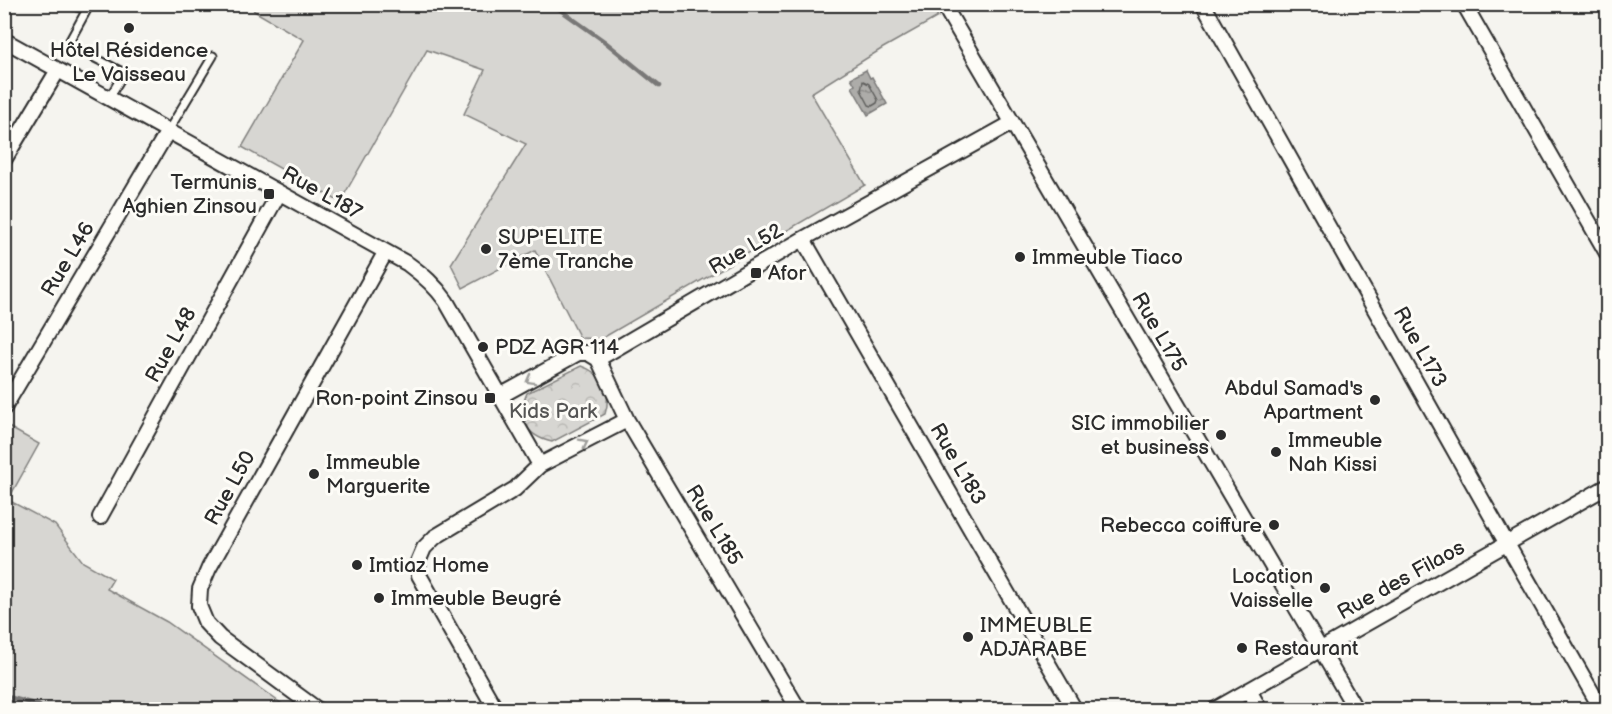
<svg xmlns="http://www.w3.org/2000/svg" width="1612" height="714" viewBox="0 0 1612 714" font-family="'Balsamiq Sans',sans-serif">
<defs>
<pattern id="park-crowns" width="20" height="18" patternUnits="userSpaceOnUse" patternTransform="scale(1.5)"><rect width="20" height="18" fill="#d7d6d2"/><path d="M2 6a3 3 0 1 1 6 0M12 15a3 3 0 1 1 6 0" fill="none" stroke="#b9b8b4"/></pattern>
<pattern id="water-ripples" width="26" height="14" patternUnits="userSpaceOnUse" patternTransform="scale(1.5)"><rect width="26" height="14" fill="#adaca9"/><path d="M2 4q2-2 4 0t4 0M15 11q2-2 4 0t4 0" fill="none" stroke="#8d8c8a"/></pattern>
</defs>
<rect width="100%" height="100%" fill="#f5f4ef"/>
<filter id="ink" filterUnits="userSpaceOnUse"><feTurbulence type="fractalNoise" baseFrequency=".0167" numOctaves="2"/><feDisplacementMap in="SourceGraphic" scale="12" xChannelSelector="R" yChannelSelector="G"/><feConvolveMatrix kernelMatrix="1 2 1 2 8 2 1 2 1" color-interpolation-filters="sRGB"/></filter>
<g filter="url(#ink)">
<!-- grass -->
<path fill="#d7d6d2" stroke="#81807e" stroke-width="1.5" d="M 931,4 L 938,17 L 883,48 L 811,93 L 865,185 L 601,339 L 580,338 L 535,250 L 463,288 L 451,264 L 526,144 L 464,114 L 485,70 L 427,50 L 340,202 L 242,147 L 304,40 L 254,11 L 252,5 Z
M 5,425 L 39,444 L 8,500 L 55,525 L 83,562 L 113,579 L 107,589 L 167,622 L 289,709 L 5,709 Z"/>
<!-- park -->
<path fill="url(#park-crowns)" stroke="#81807e" stroke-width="1.5" d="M 581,366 C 603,373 612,392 605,414 L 552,442 C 526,436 516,418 527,393 Z"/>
<!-- water -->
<path fill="url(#water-ripples)" stroke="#797877" stroke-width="1.5" d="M 866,70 L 870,78 L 872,77 L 887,104 L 868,115 L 852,87 L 855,85 L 851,78 Z"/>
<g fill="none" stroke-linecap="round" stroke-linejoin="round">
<!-- shore -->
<path stroke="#5f5f5d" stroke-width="1.5" d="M 863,81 L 869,84 L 878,100 L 877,103 L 872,106 L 869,105 L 861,90 Z"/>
<!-- stream -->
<path stroke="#797877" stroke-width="4.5" d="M 552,4 L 604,41 L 659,86
M 4,696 L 38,705 L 44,710"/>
<defs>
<path id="service" d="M 70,4 C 76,8 83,9 88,4
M 90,4 L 68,44 L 124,73 L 109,98
M 168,131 L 213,56"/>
<path id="minor" d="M 943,4 L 1356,710
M 1203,4 L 1507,544 L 1602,710
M 1464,4 L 1608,255
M 4,40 L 408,264 C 423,275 435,285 446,301 L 540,465
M 4,160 L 58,70
M 803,239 L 1075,710
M 598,359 L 803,239 L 1012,123
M 598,359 L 627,420 L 799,710
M 500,396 L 578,353 L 588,353 L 598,359
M 4,408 L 168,131
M 100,517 L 279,193
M 1249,690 L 1260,710
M 318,710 L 220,638 L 206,623 L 199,606 L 200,589 L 209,568 L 385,253
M 496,710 L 419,575 L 418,562 L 424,548 L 435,537 L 515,489 L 540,465 L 627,420
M 1214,710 L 1608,486"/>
</defs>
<!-- service casing -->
<use href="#service" stroke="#2b2b2b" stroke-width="11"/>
<!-- minor casing -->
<use href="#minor" stroke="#2b2b2b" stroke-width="18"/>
<!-- service -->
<use href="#service" stroke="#fdfcf7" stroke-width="7"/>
<!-- minor -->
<use href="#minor" stroke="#fdfcf7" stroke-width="14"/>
</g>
<!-- one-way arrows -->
<defs><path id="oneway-chevron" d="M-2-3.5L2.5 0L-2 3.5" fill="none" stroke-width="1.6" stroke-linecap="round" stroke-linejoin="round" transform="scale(1.5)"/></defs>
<g stroke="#9e9e9b">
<use href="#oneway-chevron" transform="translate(530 380) rotate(151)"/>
<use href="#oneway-chevron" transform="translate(584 443) rotate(-27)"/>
</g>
</g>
<!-- markers -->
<g fill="#2b2b2b" stroke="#fdfcf7" stroke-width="2">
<circle cx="129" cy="28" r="6"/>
<rect x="263" y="188" width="12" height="12" rx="3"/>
<circle cx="486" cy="249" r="6"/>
<circle cx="1020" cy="257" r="6"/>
<rect x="750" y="267" width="12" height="12" rx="3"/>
<circle cx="483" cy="347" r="6"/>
<rect x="484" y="392" width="12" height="12" rx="3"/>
<circle cx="1375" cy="400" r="6"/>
<circle cx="1221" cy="435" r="6"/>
<circle cx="1276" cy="452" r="6"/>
<circle cx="314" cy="474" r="6"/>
<circle cx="1274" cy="525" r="6"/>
<circle cx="357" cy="565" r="6"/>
<circle cx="1325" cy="588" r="6"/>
<circle cx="379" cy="598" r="6"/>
<circle cx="968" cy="637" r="6"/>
<circle cx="1242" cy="648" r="6"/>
</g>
<g text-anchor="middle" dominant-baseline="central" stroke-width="6" stroke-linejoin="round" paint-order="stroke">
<!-- poi labels -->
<g font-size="21" fill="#2b2b2b" stroke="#fdfcf7" text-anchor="start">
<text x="129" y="50" text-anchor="middle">Hôtel Résidence<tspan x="129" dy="24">Le Vaisseau</tspan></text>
<text x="257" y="182" text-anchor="end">Termunis<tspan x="257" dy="24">Aghien Zinsou</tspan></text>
<text x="498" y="237">SUP'ELITE<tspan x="498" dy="24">7ème Tranche</tspan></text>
<text x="1032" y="257">Immeuble Tiaco</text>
<text x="768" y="273">Afor</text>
<text x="495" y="347">PDZ AGR 114</text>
<text x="1363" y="388" text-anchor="end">Abdul Samad's<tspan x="1363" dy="24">Apartment</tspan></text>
<text x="478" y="398" text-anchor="end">Ron-point Zinsou</text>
<text x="1209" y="423" text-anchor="end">SIC immobilier<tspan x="1209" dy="24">et business</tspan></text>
<text x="1288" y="440">Immeuble<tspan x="1288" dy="24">Nah Kissi</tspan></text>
<text x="326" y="462">Immeuble<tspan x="326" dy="24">Marguerite</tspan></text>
<text x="1262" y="525" text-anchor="end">Rebecca coiffure</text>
<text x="369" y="565">Imtiaz Home</text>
<text x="1313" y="576" text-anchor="end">Location<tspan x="1313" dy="24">Vaisselle</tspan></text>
<text x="391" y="598">Immeuble Beugré</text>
<text x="980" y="625">IMMEUBLE<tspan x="980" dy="24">ADJARABE</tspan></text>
<text x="1254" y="648">Restaurant</text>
</g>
<!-- street labels -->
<g font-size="21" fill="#2b2b2b" stroke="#fdfcf7">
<text transform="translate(322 193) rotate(29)">Rue L187</text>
<text transform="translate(746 249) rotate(-30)">Rue L52</text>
<text transform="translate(68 259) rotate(-59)">Rue L46</text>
<text transform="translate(1159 332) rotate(60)">Rue L175</text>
<text transform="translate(171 345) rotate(-61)">Rue L48</text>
<text transform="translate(1420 347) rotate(61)">Rue L173</text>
<text transform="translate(958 464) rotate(60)">Rue L183</text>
<text transform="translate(230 488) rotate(-61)">Rue L50</text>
<text transform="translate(714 525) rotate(59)">Rue L185</text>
<text transform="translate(1401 580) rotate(-29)">Rue des Filaos</text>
</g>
<!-- park labels -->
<g font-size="21" fill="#565655" stroke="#fdfcf7">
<text x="553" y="411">Kids Park</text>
</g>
</g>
<!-- margin -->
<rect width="1612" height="714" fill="none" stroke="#fdfcf7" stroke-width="24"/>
<rect x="12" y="12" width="1588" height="690" fill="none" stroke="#2b2b2b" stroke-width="2" filter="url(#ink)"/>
</svg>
